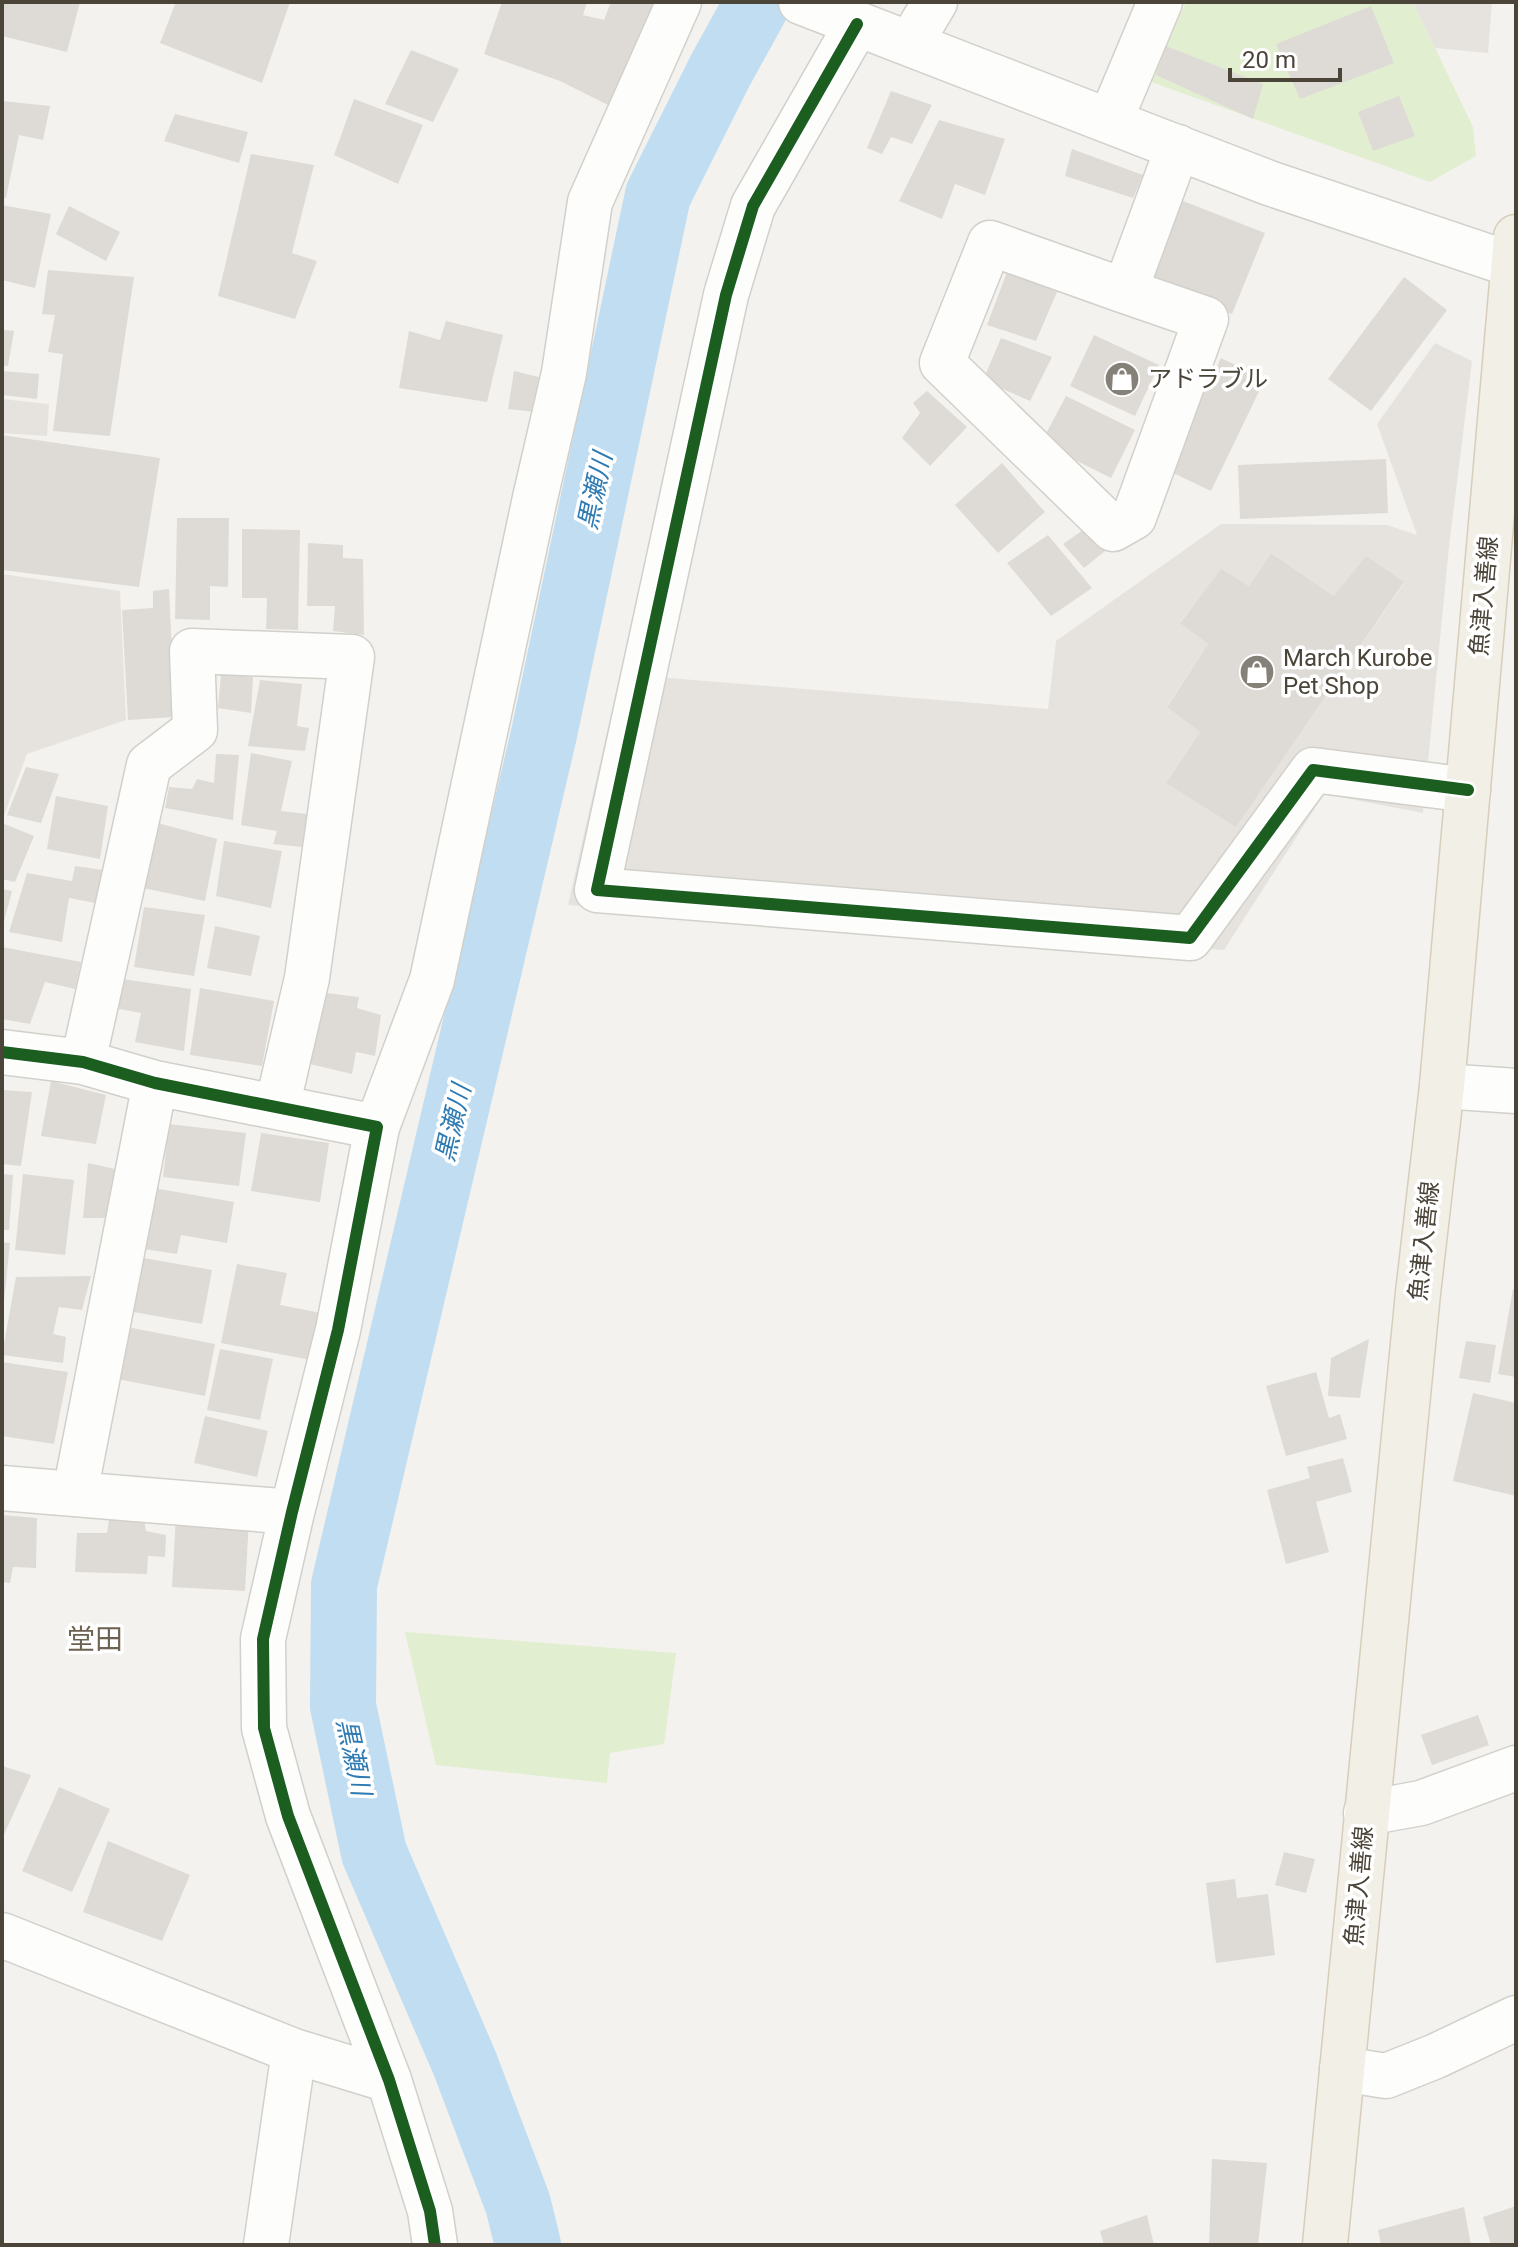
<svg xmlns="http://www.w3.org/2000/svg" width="1518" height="2247" viewBox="0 0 1518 2247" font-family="Roboto,'Noto Sans JP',sans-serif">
<rect width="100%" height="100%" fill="#f4f2ee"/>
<!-- green -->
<path fill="#e1eecf" d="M 1186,2 L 1413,2 L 1473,127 L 1476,156 L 1430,182 L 1151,82 Z
M 405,1632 L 676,1653 L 664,1744 L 610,1753 L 607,1783 L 436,1765 Z"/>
<!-- parking -->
<path fill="#e6e3df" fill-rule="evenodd" d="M 1413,2 L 1492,2 L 1488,53 L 1435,48 Z
M 1435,343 L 1472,361 L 1449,547 L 1423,813 L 1324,794 L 1224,950 L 568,905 L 620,674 L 1048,709 L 1056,641 L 1221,524 L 1387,525 L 1417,535 L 1377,424 ZM 1271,553 L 1334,596 L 1404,583 L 1236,826 L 1166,783 L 1200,732 L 1167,706 L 1208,644 L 1180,622 L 1221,570 L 1249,586 Z
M 2,399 L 49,404 L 47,436 L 2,433 Z
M 2,574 L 120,591 L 126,720 L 27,754 L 2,821 Z"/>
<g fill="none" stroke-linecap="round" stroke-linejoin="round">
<!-- river -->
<path stroke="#c0ddf1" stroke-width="66" d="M 528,2245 L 518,2204 L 465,2064 L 374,1853 L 343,1706 L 344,1585 L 544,734 L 658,195 L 720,71 L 758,2"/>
</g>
<!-- building -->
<path fill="#dedbd6" d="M 14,2 L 80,2 L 67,52 L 2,36 L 2,4 Z
M 176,2 L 290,2 L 262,83 L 160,43 Z
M 502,2 L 587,2 L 583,15 L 604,20 L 611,2 L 654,2 L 608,105 L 560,81 L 484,54 Z
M 1371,6 L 1394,63 L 1300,99 L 1276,44 Z
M 1166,46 L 1263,84 L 1253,119 L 1156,75 Z
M 411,50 L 459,69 L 433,122 L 385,104 Z
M 891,91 L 932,105 L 912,144 L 891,137 L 882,154 L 867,148 Z
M 1399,96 L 1415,136 L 1373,151 L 1358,112 Z
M 354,99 L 423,125 L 398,184 L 334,155 Z
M 2,101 L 50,106 L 43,140 L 19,135 L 6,198 L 2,197 Z
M 175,114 L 248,132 L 239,163 L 164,141 Z
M 939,120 L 1005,139 L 985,195 L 955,184 L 942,219 L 899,201 Z
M 1072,149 L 1143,175 L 1133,198 L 1065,176 Z
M 251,154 L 314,165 L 292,253 L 317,261 L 295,319 L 218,296 Z
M 1178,199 L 1265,233 L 1232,314 L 1146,280 Z
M 2,205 L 51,214 L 35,288 L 2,280 Z
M 69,206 L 120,232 L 106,261 L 56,234 Z
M 48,270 L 134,277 L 110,436 L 53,431 L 63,354 L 48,352 L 55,315 L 42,314 Z
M 1007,272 L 1057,292 L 1036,341 L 987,325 Z
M 1404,277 L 1447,310 L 1371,411 L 1328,379 Z
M 446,321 L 503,335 L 487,402 L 399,388 L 409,331 L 440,340 Z
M 2,330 L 14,331 L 8,366 L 2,365 Z
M 1094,335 L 1159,365 L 1135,416 L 1070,386 Z
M 1001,338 L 1052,357 L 1030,401 L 983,380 Z
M 1221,358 L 1265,379 L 1211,491 L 1167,470 Z
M 2,371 L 39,374 L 37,399 L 2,395 Z
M 514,371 L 551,380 L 545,413 L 508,409 Z
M 927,391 L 967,427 L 930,466 L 902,438 L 920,413 L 913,403 Z
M 1066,396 L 1135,430 L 1111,478 L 1041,443 Z
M 2,435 L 160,458 L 139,587 L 2,570 Z
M 1386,459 L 1388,513 L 1240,519 L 1238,465 Z
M 1002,463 L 1045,512 L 998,553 L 955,505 Z
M 177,518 L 229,518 L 228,587 L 210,586 L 210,620 L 175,619 Z
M 1086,528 L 1105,551 L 1084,568 L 1063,544 Z
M 242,529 L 300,530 L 298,630 L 266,629 L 267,598 L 242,598 Z
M 1048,535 L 1092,588 L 1051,616 L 1007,563 Z
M 308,543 L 343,545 L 343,558 L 363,559 L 364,635 L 333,631 L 335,606 L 307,606 Z
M 1271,553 L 1334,596 L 1366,556 L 1404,582 L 1236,827 L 1166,783 L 1200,732 L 1167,707 L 1208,644 L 1180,623 L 1221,569 L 1249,586 Z
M 169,589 L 175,717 L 128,720 L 122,610 L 153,608 L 153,591 Z
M 221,674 L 253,677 L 251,713 L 218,708 Z
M 260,680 L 302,684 L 297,726 L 309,728 L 305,751 L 248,746 Z
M 251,753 L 292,761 L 281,811 L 307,814 L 302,847 L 273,844 L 277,831 L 241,825 Z
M 216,754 L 239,755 L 233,820 L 165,808 L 169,787 L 192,789 L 197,779 L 214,783 Z
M 26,767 L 59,774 L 41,823 L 7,815 Z
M 56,796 L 108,806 L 100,859 L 47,849 Z
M 2,823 L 34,836 L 15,882 L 2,879 Z
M 158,823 L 217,839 L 205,901 L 143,888 Z
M 224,841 L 282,851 L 271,908 L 216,896 Z
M 75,866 L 103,870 L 95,903 L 69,898 L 62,942 L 9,932 L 27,873 L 72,881 Z
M 2,889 L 12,891 L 3,925 L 2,925 Z
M 144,907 L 205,915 L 194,976 L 134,967 Z
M 215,926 L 260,936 L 251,976 L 207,968 Z
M 2,947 L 81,962 L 75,989 L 45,982 L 30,1024 L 2,1019 Z
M 122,979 L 191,989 L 184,1051 L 135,1042 L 141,1013 L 119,1009 Z
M 200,988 L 274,1001 L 262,1066 L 190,1055 Z
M 318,992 L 359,997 L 357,1008 L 381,1015 L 375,1056 L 356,1052 L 352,1074 L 310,1064 Z
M 51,1081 L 106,1095 L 96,1144 L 41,1136 Z
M 2,1090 L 32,1092 L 21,1166 L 2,1164 Z
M 169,1124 L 246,1133 L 239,1186 L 163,1177 Z
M 261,1133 L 329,1143 L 320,1202 L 251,1191 Z
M 88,1163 L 115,1169 L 107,1218 L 83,1218 Z
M 2,1174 L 13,1175 L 9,1230 L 2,1230 Z
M 23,1174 L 74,1180 L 65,1255 L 15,1250 Z
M 154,1188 L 234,1202 L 227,1243 L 181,1235 L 177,1254 L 144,1249 Z
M 2,1242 L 10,1243 L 4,1301 L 2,1301 Z
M 144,1258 L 212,1270 L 202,1324 L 133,1312 Z
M 237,1264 L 287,1273 L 280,1305 L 321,1313 L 311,1360 L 221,1343 Z
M 91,1276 L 82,1310 L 59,1307 L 53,1334 L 66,1337 L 63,1363 L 2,1355 L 16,1277 Z
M 1513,1289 L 1516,1289 L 1516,1377 L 1498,1374 Z
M 127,1327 L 215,1344 L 205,1396 L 117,1379 Z
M 1369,1339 L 1360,1398 L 1328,1396 L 1331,1358 Z
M 1466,1341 L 1496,1345 L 1490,1383 L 1459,1378 Z
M 220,1349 L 273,1359 L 260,1420 L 207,1410 Z
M 2,1362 L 68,1372 L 54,1444 L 2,1436 Z
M 1316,1372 L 1329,1418 L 1340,1414 L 1347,1439 L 1286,1456 L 1266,1386 Z
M 1473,1393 L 1516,1403 L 1516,1496 L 1453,1481 Z
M 205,1416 L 268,1431 L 257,1477 L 194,1463 Z
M 1343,1458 L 1352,1492 L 1316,1502 L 1329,1552 L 1286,1564 L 1267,1490 L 1310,1478 L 1307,1467 Z
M 110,1513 L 143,1513 L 146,1531 L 166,1535 L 165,1557 L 148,1556 L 147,1574 L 75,1572 L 77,1533 L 107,1533 Z
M 2,1515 L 37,1518 L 36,1568 L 13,1567 L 10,1583 L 2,1582 Z
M 176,1516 L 249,1520 L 245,1591 L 172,1587 Z
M 1478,1715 L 1489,1745 L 1432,1765 L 1421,1735 Z
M 2,1766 L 31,1775 L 2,1839 Z
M 59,1787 L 110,1809 L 72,1892 L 22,1871 Z
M 108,1841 L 190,1875 L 162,1941 L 83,1912 Z
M 1284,1852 L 1315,1859 L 1306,1893 L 1275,1885 Z
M 1235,1879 L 1237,1898 L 1268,1894 L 1275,1955 L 1216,1963 L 1206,1883 Z
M 1212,2159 L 1267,2163 L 1258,2245 L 1209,2245 Z
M 1516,2206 L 1516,2245 L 1491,2245 L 1483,2217 Z
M 1464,2207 L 1471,2245 L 1381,2245 L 1378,2230 Z
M 1147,2215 L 1154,2245 L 1104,2245 L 1100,2231 Z"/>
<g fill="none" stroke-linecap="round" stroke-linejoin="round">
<defs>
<path id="minor" d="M 801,2 L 1269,183 L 1513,265
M 857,24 L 753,206 L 726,295 L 597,890 L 1190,938 L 1313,770 L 1468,790
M 910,44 L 935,2
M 1110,121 L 1160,2
M 1125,291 L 1206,319 L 1134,517 L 1113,529 L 942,363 L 990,243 L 1125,291 L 1178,147
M 2,1052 L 83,1062 L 155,1083 L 377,1127 L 338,1330 L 292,1512 L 263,1639 L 264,1728 L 288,1816 L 389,2080 L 430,2211 L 435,2245
M 83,1062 L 149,765 L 195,730 L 192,651 L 352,657 L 307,978 L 277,1107
M 1442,1086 L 1516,1091
M 377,1127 L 432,980 L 535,498 L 564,373 L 590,202 L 679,2
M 2,1488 L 292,1512
M 75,1493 L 155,1083
M 1366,1813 L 1421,1803 L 1516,1768
M 2,1935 L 294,2051 L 389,2080
M 1342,2069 L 1386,2076 L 1436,2056 L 1516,2018
M 266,2245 L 294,2051"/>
<path id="major" d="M 1325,2245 L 1418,1293 L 1442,1086 L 1516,237"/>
</defs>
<!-- minor casing -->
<use href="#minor" stroke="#d2d0cb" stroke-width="47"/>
<!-- major casing -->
<use href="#major" stroke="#d6cebb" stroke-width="47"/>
<!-- minor -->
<use href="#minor" stroke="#fdfdfc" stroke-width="44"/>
<!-- major -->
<use href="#major" stroke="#f2efe6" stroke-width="44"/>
<defs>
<path id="cycleway" d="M 857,24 L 753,206 L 726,295 L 597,890 L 1190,938 L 1313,770 L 1468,790
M 2,1052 L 83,1062 L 155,1083 L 377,1127 L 338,1330 L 292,1512 L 263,1639 L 264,1728 L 288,1816 L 389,2080 L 430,2211 L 435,2245"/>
</defs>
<!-- cycleway casing -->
<use href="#cycleway" stroke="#fff" stroke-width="17"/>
<!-- cycleway -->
<use href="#cycleway" stroke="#1b5e20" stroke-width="12"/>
</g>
<!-- icons -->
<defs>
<symbol id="shop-disc" viewBox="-11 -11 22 22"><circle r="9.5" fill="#868178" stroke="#fff"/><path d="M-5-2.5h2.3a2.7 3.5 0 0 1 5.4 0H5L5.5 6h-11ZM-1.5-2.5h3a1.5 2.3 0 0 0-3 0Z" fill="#fff"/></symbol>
</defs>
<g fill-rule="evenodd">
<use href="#shop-disc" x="1102" y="359" width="40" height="40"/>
<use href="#shop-disc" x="1237" y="652" width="40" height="40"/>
</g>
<g text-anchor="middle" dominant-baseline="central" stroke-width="7" stroke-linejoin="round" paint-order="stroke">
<!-- poi labels -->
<g font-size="24" fill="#4b4439" stroke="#fff" text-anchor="start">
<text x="1148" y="379">アドラブル</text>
<text x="1283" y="658">March Kurobe<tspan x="1283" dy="28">Pet Shop</tspan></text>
</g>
<!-- street labels -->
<g font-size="24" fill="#4b4439" stroke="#fff">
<text transform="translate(1484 596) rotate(-85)">魚津入善線</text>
<text transform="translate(1424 1241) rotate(-84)">魚津入善線</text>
<text transform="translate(1359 1886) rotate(-85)">魚津入善線</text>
</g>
<!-- water labels -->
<g font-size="26" font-style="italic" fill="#2e7ab2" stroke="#fff">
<text transform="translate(595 491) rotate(-78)">黒瀬川</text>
<text transform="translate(453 1123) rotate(-77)">黒瀬川</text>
<text transform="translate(354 1757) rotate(78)">黒瀬川</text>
</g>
<!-- quarter labels -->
<g font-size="28" fill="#6e6250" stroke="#fff">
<text x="95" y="1639">堂田</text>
</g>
</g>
<!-- border -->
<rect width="1518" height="2247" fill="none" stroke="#4b4439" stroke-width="8"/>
<!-- scale -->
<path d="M1230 68v12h110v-12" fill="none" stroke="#4b4439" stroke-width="4"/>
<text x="1242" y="68" font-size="24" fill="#4b4439" stroke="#ffffff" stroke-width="6" paint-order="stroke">20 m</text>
</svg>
